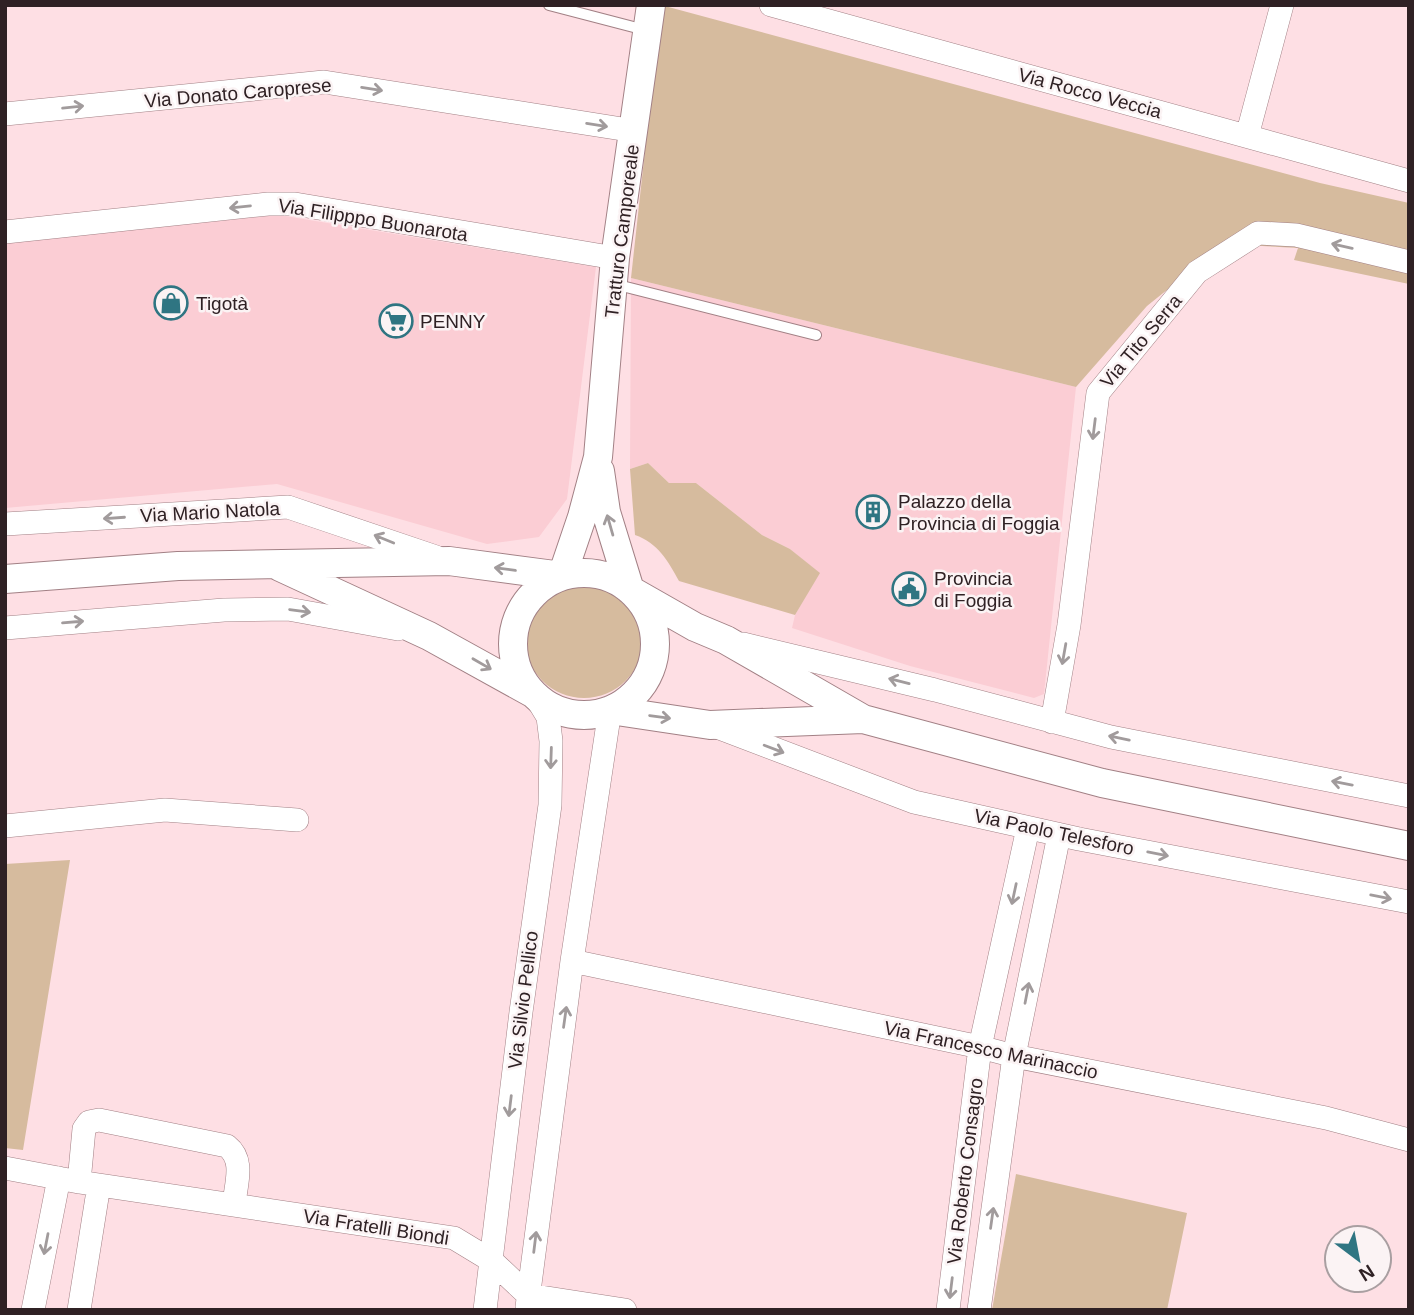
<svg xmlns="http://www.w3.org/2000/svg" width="1414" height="1315" viewBox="0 0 1414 1315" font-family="Arial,sans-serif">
<rect width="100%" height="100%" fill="#fedfe4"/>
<!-- built -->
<path fill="#fbcdd4" d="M 279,215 L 596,267 L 567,499 L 539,537 L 487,544 L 277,484 L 5,508 L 5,243 Z
M 631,278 L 1076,387 L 1044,694 L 1034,698 L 910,666 L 792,628 L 795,615 L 819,573 L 790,549 L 762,535 L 696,483 L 669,483 L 648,463 L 630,469 Z"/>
<!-- green -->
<path fill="#d6bb9e" d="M 661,5 L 1320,183 L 1409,203 L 1409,284 L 1294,260 L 1298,248 L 1224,244 L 1147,306 L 1076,387 L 631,278 Z
M 648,463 L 669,483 L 696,483 L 762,535 L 790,549 L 820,573 L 795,615 L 679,581 C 668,561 658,543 635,535 L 630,469 Z
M525 639a59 59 0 1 1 118 0a59 59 0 1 1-118 0Z
M 70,860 L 23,1150 L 5,1148 L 5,864 Z
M 1016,1174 L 1187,1213 L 1167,1310 L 992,1310 Z"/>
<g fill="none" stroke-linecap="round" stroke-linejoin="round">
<defs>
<path id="service" d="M 549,5 L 645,30
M 614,284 L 816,335"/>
<path id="minor" d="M 771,5 L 1409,181
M 5,114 L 324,82 L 635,131
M 1247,136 L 1282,5
M 5,232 L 268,204 L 295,204 L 615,258
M 5,524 L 288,507 L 436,557
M 5,628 L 224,610 L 288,609 L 398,629
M 743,644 L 935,690 L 1111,737 L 1409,796
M 1052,722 L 1069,625 L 1098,393 L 1197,272 L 1258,233 L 1296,235 L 1409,262
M 717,727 L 914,802 L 1079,839 L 1409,902
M 5,826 L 165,810 L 297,820
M 572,961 L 980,1047 L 1014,1056 L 1326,1118 L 1409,1140
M 5,1168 L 79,1182 L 454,1238 L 492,1261 L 528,1295 L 625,1310
M 79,1182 L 84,1129 L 89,1122 L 99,1120 L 227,1146 C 245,1160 236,1183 234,1204
M 527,1307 L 572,961 L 610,710
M 33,1310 L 59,1178
M 79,1310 L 99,1185
M 485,1310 L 521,1012 L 550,805 L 551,741 L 548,717 L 534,694
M 948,1310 L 980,1047 L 1028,828
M 979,1310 L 1014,1056 L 1059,835"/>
<path id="tertiary" d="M 600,471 L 606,512 L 630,590
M 280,567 L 429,636 L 532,693
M513 644a71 71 0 1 1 142 0a71 71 0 1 1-142 0Z
M 562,576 L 582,517 L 598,457 L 615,258 L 651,5
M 5,579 L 178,566 L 449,561 L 562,576
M 630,590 L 695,627 L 726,640 L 863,719 L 1102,783 L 1409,846
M 610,710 L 710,725 L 863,719"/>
</defs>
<!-- service casing -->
<use href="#service" stroke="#a28085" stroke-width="12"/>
<!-- minor casing -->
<use href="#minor" stroke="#a28085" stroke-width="24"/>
<!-- tertiary casing -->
<use href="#tertiary" stroke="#a28085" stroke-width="30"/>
<!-- service -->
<use href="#service" stroke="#fff" stroke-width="10"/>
<!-- minor -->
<use href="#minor" stroke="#fff" stroke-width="23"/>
<!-- tertiary -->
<use href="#tertiary" stroke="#fff" stroke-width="28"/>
</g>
<!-- one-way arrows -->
<defs><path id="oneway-shaft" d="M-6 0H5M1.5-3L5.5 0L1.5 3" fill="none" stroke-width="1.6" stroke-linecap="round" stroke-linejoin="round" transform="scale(1.75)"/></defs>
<g stroke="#a19b9c">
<use href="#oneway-shaft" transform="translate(372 89) rotate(9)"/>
<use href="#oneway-shaft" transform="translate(73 107) rotate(-6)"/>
<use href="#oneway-shaft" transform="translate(597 125) rotate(9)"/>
<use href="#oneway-shaft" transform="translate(240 207) rotate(174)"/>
<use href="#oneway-shaft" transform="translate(1342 246) rotate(-167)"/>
<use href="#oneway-shaft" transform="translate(1094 429) rotate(97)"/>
<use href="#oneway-shaft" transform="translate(114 518) rotate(176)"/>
<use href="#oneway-shaft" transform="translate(610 525) rotate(-106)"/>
<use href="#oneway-shaft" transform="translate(384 539) rotate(-158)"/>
<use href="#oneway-shaft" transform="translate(505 569) rotate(-172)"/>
<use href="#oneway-shaft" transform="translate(300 611) rotate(8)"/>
<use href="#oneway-shaft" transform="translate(73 622) rotate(-5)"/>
<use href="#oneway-shaft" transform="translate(1064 654) rotate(100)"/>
<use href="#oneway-shaft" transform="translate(482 664) rotate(30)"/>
<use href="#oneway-shaft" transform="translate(899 681) rotate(-166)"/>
<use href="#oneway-shaft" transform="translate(660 717) rotate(8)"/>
<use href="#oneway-shaft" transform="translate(1119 738) rotate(-168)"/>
<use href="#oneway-shaft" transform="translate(774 749) rotate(21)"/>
<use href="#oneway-shaft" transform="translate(551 758) rotate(92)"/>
<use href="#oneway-shaft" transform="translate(1342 783) rotate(-169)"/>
<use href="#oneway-shaft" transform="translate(1158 854) rotate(11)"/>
<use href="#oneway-shaft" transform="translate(1014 894) rotate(102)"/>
<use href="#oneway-shaft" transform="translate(1381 897) rotate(11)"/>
<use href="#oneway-shaft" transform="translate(1027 993) rotate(-79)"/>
<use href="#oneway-shaft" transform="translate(565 1017) rotate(-82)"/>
<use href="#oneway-shaft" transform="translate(510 1106) rotate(97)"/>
<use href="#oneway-shaft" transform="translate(992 1218) rotate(-82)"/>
<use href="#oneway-shaft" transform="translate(535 1242) rotate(-83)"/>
<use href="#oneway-shaft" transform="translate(46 1244) rotate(101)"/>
<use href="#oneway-shaft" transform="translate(951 1288) rotate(97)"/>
</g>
<!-- icons -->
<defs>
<symbol id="shop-ring" viewBox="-11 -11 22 22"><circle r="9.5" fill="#fbf3f4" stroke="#2f7582" stroke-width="1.5"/><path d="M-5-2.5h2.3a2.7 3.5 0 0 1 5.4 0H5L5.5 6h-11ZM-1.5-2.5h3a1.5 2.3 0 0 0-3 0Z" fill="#2f7582"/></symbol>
<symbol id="supermarket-ring" viewBox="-11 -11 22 22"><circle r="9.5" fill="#fbf3f4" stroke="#2f7582" stroke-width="1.5"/><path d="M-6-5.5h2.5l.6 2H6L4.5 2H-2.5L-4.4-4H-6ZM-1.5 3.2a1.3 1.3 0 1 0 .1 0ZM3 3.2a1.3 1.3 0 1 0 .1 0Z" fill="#2f7582"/></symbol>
<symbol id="building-ring" viewBox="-11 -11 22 22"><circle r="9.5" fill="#fbf3f4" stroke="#2f7582" stroke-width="1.5"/><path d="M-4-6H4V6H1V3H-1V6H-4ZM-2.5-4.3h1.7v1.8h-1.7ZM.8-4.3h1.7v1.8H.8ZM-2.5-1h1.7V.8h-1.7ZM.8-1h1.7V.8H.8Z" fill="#2f7582"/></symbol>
<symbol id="civic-ring" viewBox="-11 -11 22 22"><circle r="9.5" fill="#fbf3f4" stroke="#2f7582" stroke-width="1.5"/><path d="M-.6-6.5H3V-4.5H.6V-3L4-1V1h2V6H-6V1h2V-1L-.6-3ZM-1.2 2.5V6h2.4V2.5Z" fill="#2f7582"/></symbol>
</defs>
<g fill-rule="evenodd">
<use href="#shop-ring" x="152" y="284" width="38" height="38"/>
<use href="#supermarket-ring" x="377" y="302" width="38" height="38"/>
<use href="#building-ring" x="854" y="493" width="38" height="38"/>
<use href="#civic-ring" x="890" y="570" width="38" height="38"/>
</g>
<g text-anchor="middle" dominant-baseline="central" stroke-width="5" stroke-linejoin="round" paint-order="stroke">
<!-- street labels -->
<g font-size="19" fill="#2f2124" stroke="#fbf3f4">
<text transform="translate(238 93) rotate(-5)">Via Donato Caroprese</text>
<text transform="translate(1090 93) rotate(15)">Via Rocco Veccia</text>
<text transform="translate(373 220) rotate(9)">Via Filipppo Buonarota</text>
<text transform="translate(622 231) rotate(-83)">Tratturo Camporeale</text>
<text transform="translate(1141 341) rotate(-50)">Via Tito Serra</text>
<text transform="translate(210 512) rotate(-3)">Via Mario Natola</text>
<text transform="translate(1054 832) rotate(12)">Via Paolo Telesforo</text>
<text transform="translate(523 1000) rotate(-83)">Via Silvio Pellico</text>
<text transform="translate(991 1050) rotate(12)">Via Francesco Marinaccio</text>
<text transform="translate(965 1171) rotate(-83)">Via Roberto Consagro</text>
<text transform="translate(376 1227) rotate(9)">Via Fratelli Biondi</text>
</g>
<!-- poi labels -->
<g font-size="19" fill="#2f2124" stroke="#fbf3f4" text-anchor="start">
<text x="196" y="303">Tigotà</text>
<text x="420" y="321">PENNY</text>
<text x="898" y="501">Palazzo della<tspan x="898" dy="22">Provincia di Foggia</tspan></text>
<text x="934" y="578">Provincia<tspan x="934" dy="22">di Foggia</tspan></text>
</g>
</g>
<!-- border -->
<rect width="1414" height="1315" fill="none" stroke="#2f2124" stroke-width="14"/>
<!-- north arrow -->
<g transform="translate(1358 1259) rotate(148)"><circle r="33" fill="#fbf3f4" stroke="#a99fa1" stroke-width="2"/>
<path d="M0-5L12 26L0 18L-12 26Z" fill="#2f7582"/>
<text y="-10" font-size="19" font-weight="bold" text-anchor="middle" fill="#2f2124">N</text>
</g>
</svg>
